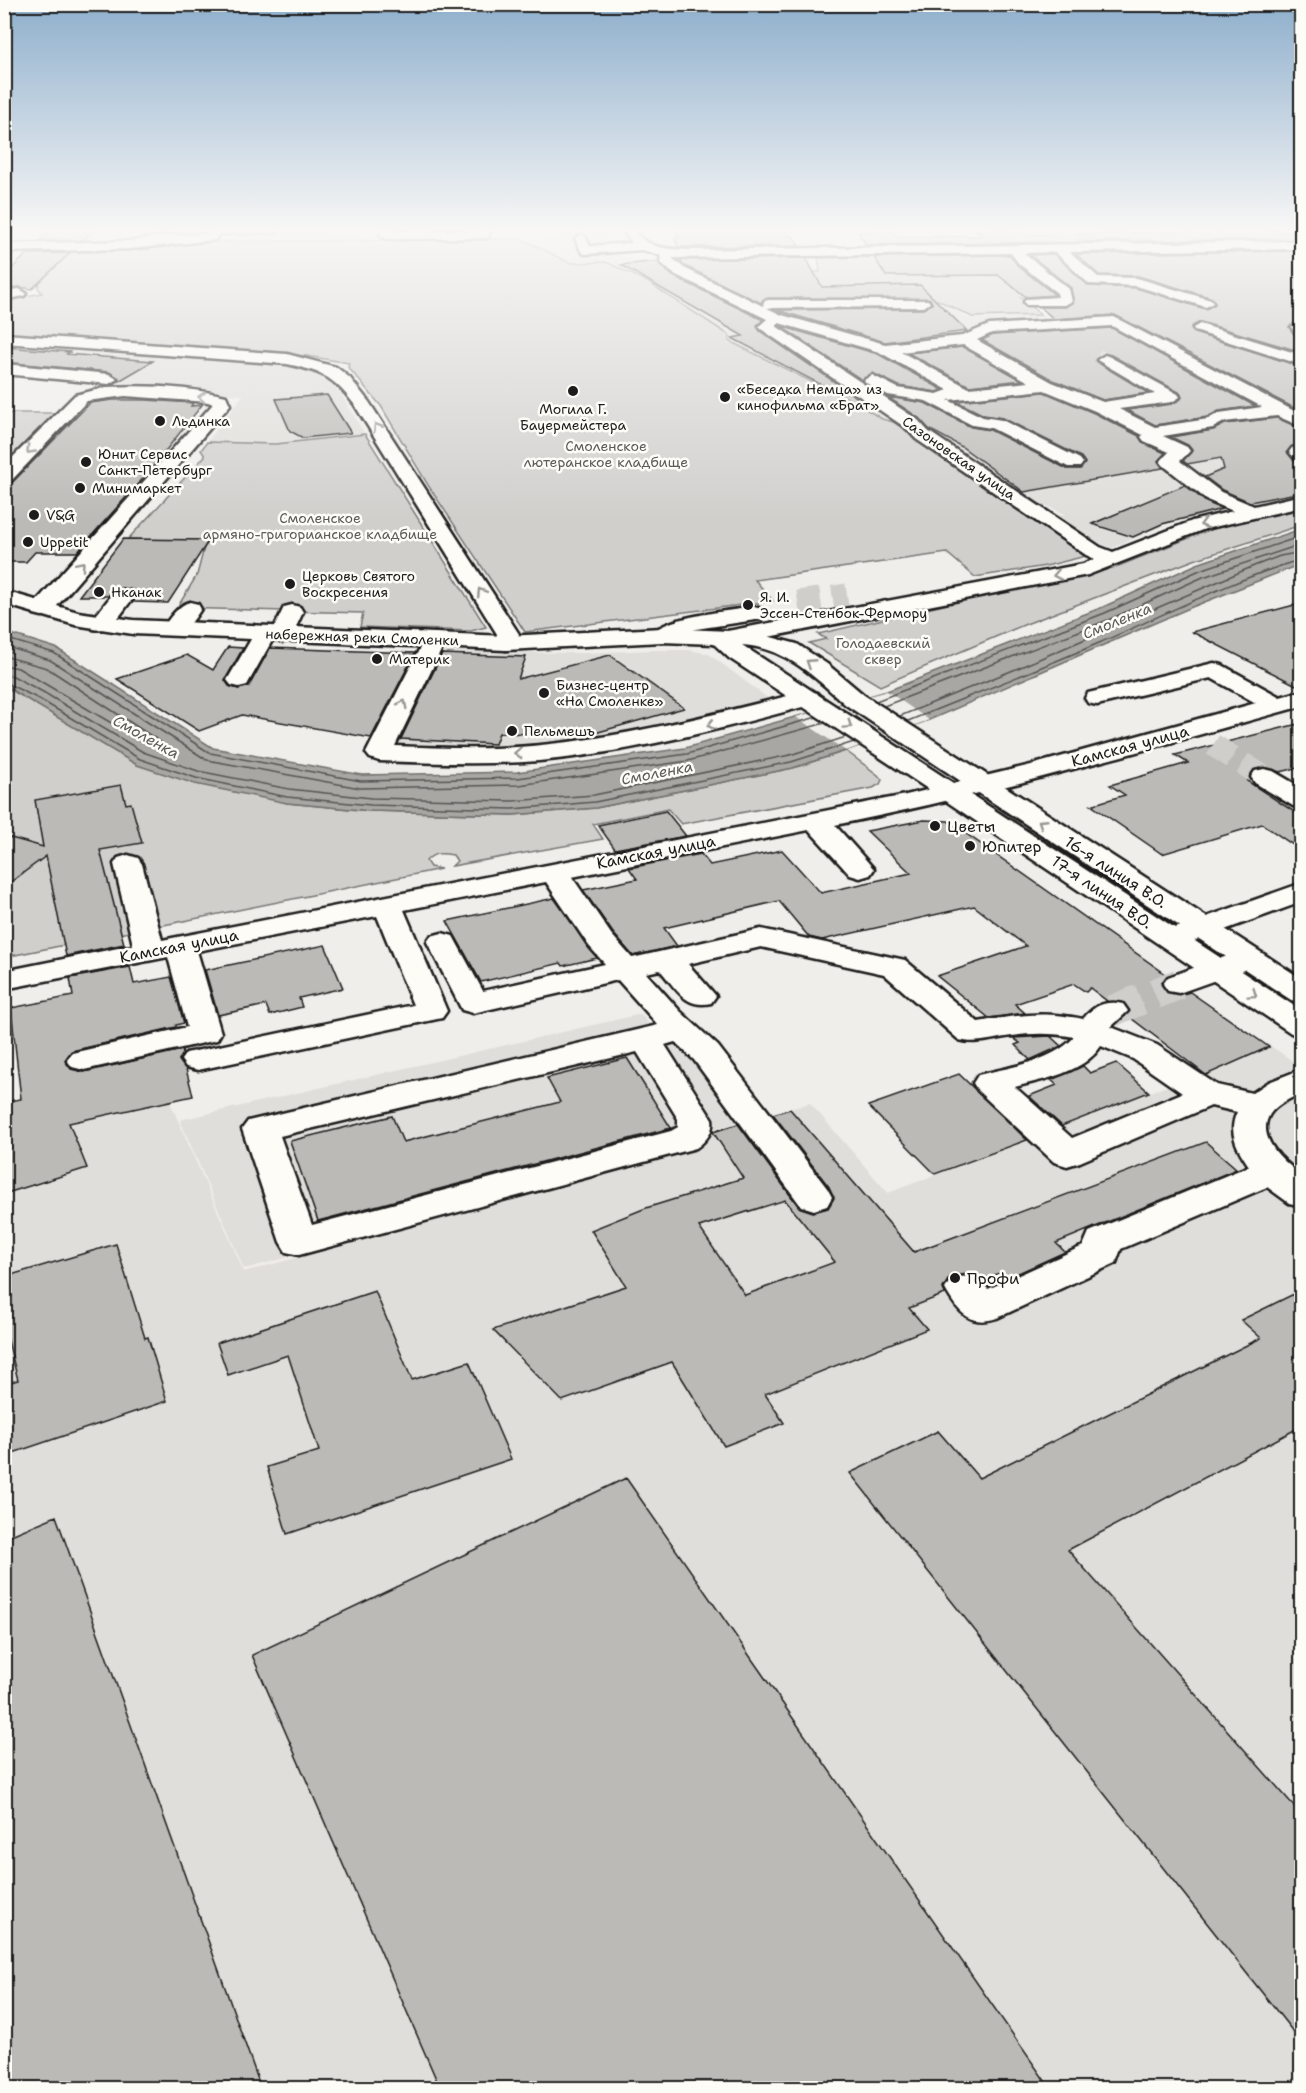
<svg xmlns="http://www.w3.org/2000/svg" width="1306" height="2093" viewBox="0 0 1306 2093" font-family="'Shantell Sans',sans-serif">
<rect width="100%" height="100%" fill="#f0eeea"/>
<filter id="ink" filterUnits="userSpaceOnUse"><feTurbulence type="fractalNoise" baseFrequency=".0167" numOctaves="2"/><feDisplacementMap in="SourceGraphic" scale="12" xChannelSelector="R" yChannelSelector="G"/><feConvolveMatrix kernelMatrix="1 2 1 2 8 2 1 2 1" color-interpolation-filters="sRGB"/></filter>
<g filter="url(#ink)">
<!-- built -->
<path fill="#e0deda" d="M 560,228 L 605,228 L 611,247 L 622,255 L 643,263 L 754,326 L 898,417 L 882,419 L 861,406 L 729,341 L 728,335 L 646,281 L 606,262 L 571,263 L 523,239 L 561,238 Z
M 363,231 L 358,240 L 242,241 L 248,232 Z
M 1301,254 L 1223,309 L 1301,335 L 1301,493 L 1278,497 L 1164,525 L 1112,548 L 1089,540 L 1056,516 L 1065,514 L 1045,505 L 1033,507 L 929,434 L 934,433 L 774,328 L 801,323 L 775,313 L 797,309 L 947,305 L 968,318 L 1105,314 L 1072,298 L 1089,296 L 1029,256 Z
M 4,347 L 295,365 L 321,373 L 341,394 L 365,434 L 276,444 L 207,442 L 243,395 L 5,376 Z
M 654,650 L 690,650 L 709,654 L 773,702 L 624,737 L 536,748 L 388,749 L 435,651 L 583,653 Z
M 641,1014 L 653,1029 L 696,1056 L 741,1122 L 710,1131 L 710,1133 L 810,1103 L 888,1193 L 1271,1046 L 1301,1067 L 1301,2088 L 5,2088 L 4,1102 L 156,1070 L 244,1272 L 702,1147 L 244,1269 L 180,1120 Z"/>
<!-- green -->
<path fill="#d0cfcc" stroke="#767674" stroke-width="1.5" d="M 522,239 L 570,263 L 606,262 L 646,281 L 729,335 L 729,341 L 861,406 L 882,419 L 893,422 L 1090,555 L 1046,566 L 975,577 L 947,553 L 755,580 L 773,601 L 525,632 L 428,485 L 381,406 L 348,367 L 349,363 L 307,356 L 5,333 L 4,300 L 42,293 L 38,288 L 39,283 L 70,252 L 79,252 L 82,248 L 175,242 Z
M 1018,255 L 1036,277 L 1004,278 L 1014,288 L 1049,287 L 1056,293 L 1021,298 L 1041,315 L 972,317 L 938,300 L 827,300 L 825,294 L 763,293 L 764,299 L 751,302 L 687,271 L 683,261 L 810,272 L 820,272 L 818,258 Z
M 5,413 L 55,413 L 5,463 Z
M 365,434 L 486,627 L 471,631 L 360,627 L 363,613 L 177,608 L 197,575 L 204,548 L 209,541 L 128,539 L 205,456 L 201,450 L 207,442 L 276,444 Z
M 1301,506 L 1301,525 L 1194,560 L 1026,624 L 880,686 L 809,643 L 826,639 L 818,634 L 1026,586 L 1074,578 L 1116,567 L 1209,530 Z
M 4,686 L 36,704 L 287,803 L 371,811 L 512,815 L 596,808 L 793,768 L 846,751 L 878,775 L 882,780 L 880,784 L 873,788 L 681,824 L 668,809 L 593,824 L 603,839 L 452,866 L 457,861 L 453,855 C 442,853 434,852 426,861 L 430,867 L 441,869 L 5,957 Z"/>
<!-- water -->
<path fill="#a8a7a3" stroke="#706f6d" stroke-width="1.5" d="M 1301,529 L 1301,564 L 1192,607 L 929,720 L 851,749 L 793,768 L 596,808 L 513,815 L 371,811 L 287,803 L 195,784 L 137,765 L 5,686 L 5,632 L 56,648 L 213,748 L 362,775 L 517,772 L 685,748 L 887,691 L 1103,607 L 1197,564 Z"/>
<!-- pier -->
<path fill="#f0eeea" d="M 887,691 L 929,720 L 846,751 L 796,717 Z"/>
<g fill="none" stroke-linecap="round" stroke-linejoin="round">
<!-- shore -->
<path stroke="#545452" stroke-width="1.5" d="M 4,638 L 54,653 L 210,753 L 361,781 L 518,778 L 687,754 L 817,717
M 4,646 L 50,660 L 207,760 L 360,788 L 519,785 L 688,761 L 825,723
M 4,656 L 47,668 L 162,743 L 163,747 L 160,749 L 147,744 L 18,668 L 4,665
M 4,674 L 13,676 L 43,692 L 143,752 L 198,771 L 289,789 L 371,798 L 512,801 L 594,795 L 790,755 L 846,737
M 4,682 L 39,699 L 140,759 L 196,778 L 287,797 L 371,805 L 512,809 L 595,802 L 791,762 L 854,742
M 876,701 L 1105,613 L 1200,570 L 1302,536
M 884,706 L 1108,620 L 1203,577 L 1302,544
M 900,716 L 1016,669 L 1254,566 L 1280,556 L 1302,552
M 908,721 C 972,695 1036,670 1099,643 C 1166,614 1232,580 1302,559"/>
</g>
<!-- building -->
<path fill="#bbbab6" stroke="#1c1c1c" stroke-width="1.5" fill-rule="evenodd" d="M 52,228 L 96,228 L 83,240 L 40,241 Z
M 784,228 L 788,236 L 793,236 L 799,246 L 678,247 L 675,238 L 679,238 L 676,229 Z
M 1016,229 L 1025,235 L 1277,230 L 1280,233 L 1302,232 L 1302,239 L 866,245 L 858,232 L 893,231 L 896,237 L 981,236 L 976,230 Z
M 1302,251 L 1302,321 L 1289,327 L 1295,336 L 1302,338 L 1302,352 L 1201,322 L 1191,327 L 1194,333 L 1302,367 L 1302,412 L 1115,315 L 1054,319 L 1040,307 L 1065,307 L 1073,303 L 1071,288 L 1030,255 L 1054,254 L 1089,286 L 1136,288 L 1205,309 L 1215,304 L 1212,298 L 1138,276 L 1099,275 L 1076,254 Z
M 70,253 L 32,289 L 19,287 L 4,289 L 4,276 L 27,254 Z
M 1010,255 L 1018,266 L 1055,295 L 1026,297 L 998,275 L 886,276 L 874,257 Z
M 806,258 L 822,287 L 920,285 L 967,331 L 885,342 L 777,310 L 923,309 L 932,304 L 930,299 L 769,298 L 764,299 L 761,303 L 685,266 L 678,260 Z
M 658,261 L 660,265 L 673,276 L 763,320 L 757,326 L 760,331 L 865,403 L 858,404 L 732,338 L 743,336 L 621,265 Z
M 780,326 L 878,354 L 943,390 L 937,392 L 899,386 L 873,373 L 862,380 Z
M 1112,328 L 1255,406 L 1219,411 L 1207,417 L 1155,425 L 1127,410 L 1172,404 L 1181,399 L 1182,396 L 1179,392 L 1111,355 L 1104,353 L 1095,361 L 1148,393 L 1103,400 L 1053,380 L 982,340 L 993,335 Z
M 4,347 L 71,352 L 66,354 L 153,361 L 112,385 L 119,378 L 109,372 L 4,362 Z
M 963,347 L 1022,380 L 969,386 L 908,353 Z
M 1044,392 L 1094,413 L 1139,436 L 1143,443 L 1165,453 L 1158,461 L 1163,468 L 1024,492 L 962,447 L 929,429 L 919,418 L 888,397 L 925,403 L 971,427 L 990,430 L 1067,469 L 1080,469 L 1085,463 L 1081,457 L 1003,418 L 984,415 L 956,401 Z
M 327,395 L 351,433 L 303,438 L 290,431 L 276,399 Z
M 113,400 L 146,400 L 193,403 L 191,406 L 202,405 L 147,474 L 77,552 L 35,552 L 26,562 L 4,562 L 4,491 L 90,403 Z
M 1277,418 L 1302,429 L 1302,446 L 1292,446 L 1287,452 L 1294,461 L 1302,462 L 1302,492 L 1250,502 L 1222,490 L 1205,477 L 1224,469 L 1221,458 L 1187,464 L 1183,461 L 1192,450 L 1188,445 L 1171,437 L 1213,430 L 1225,424 Z
M 1185,485 L 1206,502 L 1222,509 L 1162,524 L 1133,537 L 1092,524 Z
M 123,539 L 209,540 L 168,603 L 133,602 L 136,597 L 133,590 L 123,588 L 115,589 L 108,596 L 79,596 Z
M 1302,603 L 1302,688 L 1192,632 Z
M 228,647 L 243,648 L 225,680 L 229,686 L 238,689 L 249,686 L 270,648 L 415,653 L 371,738 L 242,715 L 199,731 L 117,679 L 187,655 L 213,670 Z
M 442,654 L 526,657 L 518,679 L 610,655 L 684,708 L 595,733 L 566,735 L 499,733 L 495,744 L 401,739 Z
M 1302,723 L 1302,767 L 1280,772 L 1264,767 L 1255,769 L 1249,776 L 1250,780 L 1247,781 L 1302,817 L 1302,851 L 1262,824 L 1162,854 L 1091,805 L 1125,795 L 1110,785 L 1188,763 L 1175,755 Z
M 121,785 L 126,804 L 131,803 L 142,843 L 100,850 L 124,944 L 66,956 L 46,856 L 4,887 L 4,836 L 43,847 L 35,800 Z
M 666,811 L 686,836 L 615,849 L 598,825 Z
M 924,820 L 948,821 L 1167,975 L 1161,984 L 1166,992 L 1179,995 L 1190,992 L 1269,1047 L 1206,1075 L 1127,1015 L 1130,1011 L 1125,1003 L 1107,1001 L 1090,988 L 1086,992 L 1074,984 L 1015,1004 L 1025,1013 L 989,1018 L 937,976 L 1026,946 L 974,906 L 822,940 L 809,937 L 779,901 L 664,928 L 677,946 L 633,956 L 613,933 L 583,890 L 637,879 L 629,868 L 701,854 L 710,865 L 782,850 L 821,893 L 911,873 L 867,831 Z
M 554,898 L 597,958 L 563,966 L 561,963 L 481,982 L 447,921 Z
M 325,945 L 343,988 L 299,998 L 302,1007 L 270,1015 L 266,1005 L 218,1015 L 205,970 Z
M 130,967 L 134,984 L 171,977 L 184,1023 L 176,1025 L 176,1027 L 72,1051 L 65,1061 L 71,1069 L 84,1072 L 182,1050 L 183,1054 L 179,1060 L 186,1069 L 193,1096 L 69,1123 L 87,1168 L 4,1194 L 4,1102 L 21,1099 L 11,1008 L 73,996 L 70,978 Z
M 1050,1036 L 1061,1046 L 1030,1060 L 1015,1045 L 1020,1043 L 1013,1038 Z
M 627,1058 L 671,1128 L 318,1221 L 290,1141 L 392,1116 L 403,1142 L 560,1102 L 547,1078 Z
M 1116,1063 L 1149,1092 L 1062,1126 L 1029,1096 L 1057,1085 L 1051,1080 L 1083,1066 L 1090,1073 Z
M 959,1074 L 1027,1140 L 935,1174 L 868,1106 Z
M 790,1109 L 914,1252 L 1206,1142 L 1237,1169 L 1056,1243 L 1065,1252 L 1005,1279 L 1000,1273 L 981,1280 L 967,1274 L 950,1277 L 943,1288 L 945,1294 L 909,1308 L 927,1329 L 765,1394 L 784,1423 L 724,1446 L 672,1362 L 562,1401 L 493,1330 L 626,1286 L 591,1230 L 646,1208 L 743,1178 L 713,1132 L 738,1124 L 799,1207 L 813,1212 L 828,1208 L 834,1198 L 829,1187 L 773,1114 ZM 785,1200 L 835,1262 L 745,1295 L 699,1227 Z
M 116,1244 L 145,1338 L 148,1337 L 167,1401 L 4,1456 L 4,1384 L 18,1380 L 4,1325 L 4,1277 Z
M 1302,1290 L 1302,1426 L 1068,1550 L 1302,1815 L 1302,2043 L 850,1473 L 938,1431 L 979,1478 L 1261,1338 L 1241,1320 Z
M 375,1291 L 412,1380 L 469,1362 L 511,1459 L 287,1534 L 267,1467 L 319,1451 L 288,1355 L 228,1375 L 217,1343 Z
M 626,1478 L 1050,2088 L 440,2088 L 252,1655 Z
M 56,1516 L 261,2088 L 4,2088 L 4,1538 Z"/>
<g fill="none" stroke-linecap="round" stroke-linejoin="round">
<!-- minor-tunnel-far2 -->
<path stroke="#d0cecb" stroke-width="14" stroke-dasharray="14 7" stroke-linecap="butt" d="M 1064,234 L 1073,242
M 1097,355 L 1105,360"/>
<!-- minor-tunnel-far1 -->
<path stroke="#d0cecb" stroke-width="23" stroke-dasharray="23 12" stroke-linecap="butt" d="M 798,602 L 847,595
M 1213,745 L 1264,777"/>
<!-- minor-tunnel -->
<path stroke="#d0cecb" stroke-width="31" stroke-dasharray="31 15" stroke-linecap="butt" d="M 1112,1011 L 1179,984"/>
<defs>
<path id="minor" d="M 210,228 L 282,228 L 276,232 L 219,234 L 215,240 L 130,249 L 4,252 L 4,244 L 130,241 L 171,235 L 206,234 Z
M 383,228 L 395,228 L 394,231 L 479,230 L 479,228 L 491,228 L 488,237 L 484,238 L 386,239 L 380,235 Z
M 621,228 L 633,228 C 645,250 671,249 693,250 L 1302,241 L 1302,249 L 1070,252 L 1098,277 L 1137,278 L 1211,300 L 1213,303 L 1206,307 L 1136,286 L 1089,284 L 1055,252 L 1024,253 L 1069,289 L 1072,301 L 1065,305 L 1026,305 L 1024,302 L 1026,299 L 1058,297 L 1057,293 L 1019,264 L 1011,253 L 672,258 L 684,268 L 763,306 L 764,301 L 769,300 L 928,300 L 930,303 L 923,307 L 767,308 L 782,315 L 885,344 L 962,336 L 989,325 L 1114,317 L 1302,415 L 1302,427 L 1277,416 L 1224,422 L 1213,428 L 1163,436 L 1187,447 L 1190,451 L 1180,461 L 1221,492 L 1254,506 L 1302,495 L 1302,507 L 1205,529 L 1088,575 L 722,646 L 714,644 L 711,639 L 714,634 L 722,632 L 1083,564 L 1095,559 L 1086,555 L 916,439 L 906,428 L 761,329 L 759,326 L 767,319 L 674,274 L 661,263 L 660,255 L 642,250 L 586,254 L 582,253 L 575,239 L 581,235 L 585,236 L 590,246 L 632,243 ZM 779,323 L 879,352 L 948,390 L 937,394 L 898,388 L 872,375 L 864,380 L 866,383 L 888,395 L 926,401 L 972,425 L 991,428 L 1068,467 L 1080,467 L 1083,463 L 1080,459 L 1002,420 L 983,417 L 948,400 L 1044,390 L 1095,411 L 1143,435 L 1141,437 L 1144,441 L 1169,452 L 1160,461 L 1163,465 L 1207,500 L 1233,511 L 1192,521 L 1113,552 L 1100,547 L 928,431 L 918,420 L 776,326 ZM 1112,326 L 1262,407 L 1219,413 L 1208,419 L 1155,427 L 1119,409 L 1172,402 L 1180,397 L 1178,394 L 1110,357 L 1105,355 L 1097,360 L 1155,394 L 1103,402 L 1052,382 L 977,340 L 992,333 ZM 963,345 L 1029,382 L 969,388 L 901,352 Z
M 19,289 L 26,293 L 24,296 L 4,300 L 4,292 Z
M 1298,323 L 1302,323 L 1302,336 L 1297,335 L 1291,327 Z
M 1200,324 L 1302,355 L 1302,365 L 1195,331 L 1193,328 Z
M 4,334 L 287,354 L 336,367 L 350,378 L 369,402 L 519,634 L 514,648 L 506,650 L 498,648 L 495,643 L 497,634 L 354,404 C 333,376 320,371 287,364 L 4,343 Z
M 4,364 L 109,374 L 117,379 L 109,384 L 4,374 Z
M 108,387 C 147,385 188,387 226,396 L 230,405 L 50,614 L 42,616 L 34,614 L 31,609 L 34,604 L 213,404 L 208,402 L 125,396 L 87,401 L 11,481 L 4,482 L 4,466 L 75,395 Z
M 1298,447 L 1302,448 L 1302,460 L 1296,459 L 1289,452 L 1292,448 Z
M 123,590 L 131,591 L 134,596 L 131,601 C 120,614 112,633 93,629 L 90,624 L 93,619 L 115,591 Z
M 190,602 L 198,604 L 201,609 C 192,622 183,638 165,634 L 162,629 C 169,619 178,605 190,602 Z
M 292,605 L 300,607 L 303,612 L 290,640 L 282,642 L 273,639 L 247,685 L 239,687 L 231,685 L 227,680 L 257,629 L 265,627 L 273,630 L 284,607 Z
M 754,607 L 762,609 L 765,614 L 762,619 L 696,629 L 662,642 L 654,640 L 651,635 C 664,616 730,611 754,607 Z
M 435,633 L 443,635 L 446,640 L 395,746 C 443,748 493,750 541,745 C 632,736 719,713 808,691 L 817,693 L 820,698 L 817,703 C 726,728 633,752 539,761 C 486,765 432,763 379,761 L 370,758 L 366,753 L 424,640 L 427,635 Z
M 1214,663 L 1222,665 L 1280,697 L 1302,691 L 1302,706 C 1147,749 993,794 835,825 L 874,869 L 870,875 L 860,878 L 850,875 L 809,830 L 572,877 L 611,934 L 632,958 L 761,929 L 905,960 L 978,1022 C 1018,1015 1043,1011 1083,1019 C 1094,1005 1106,1000 1123,1004 L 1128,1011 L 1111,1027 L 1157,1045 L 1217,1085 L 1252,1093 L 1269,1082 L 1302,1069 L 1302,1093 C 1291,1098 1277,1104 1270,1114 C 1255,1138 1285,1163 1302,1175 L 1302,1206 L 1289,1203 L 1267,1187 L 1121,1249 L 1116,1263 L 997,1318 C 970,1327 958,1312 945,1289 L 951,1279 C 968,1274 976,1276 988,1289 L 1083,1246 L 1089,1232 L 1249,1166 C 1238,1150 1227,1132 1237,1112 L 1211,1106 L 1080,1162 L 1067,1166 L 1054,1162 L 978,1091 L 973,1083 L 978,1075 C 1008,1067 1053,1062 1074,1037 C 1053,1033 1033,1033 1012,1036 C 994,1038 977,1045 959,1040 L 884,974 L 761,947 L 688,964 L 716,996 L 711,1003 C 685,1009 676,988 660,970 L 646,973 L 680,1011 L 718,1046 L 827,1188 L 832,1197 L 827,1206 L 814,1210 L 801,1206 L 694,1060 L 675,1042 L 665,1045 L 712,1119 C 714,1132 706,1141 696,1148 L 299,1255 L 286,1252 L 280,1242 L 242,1129 L 248,1121 L 658,1025 L 618,980 L 473,1013 L 462,1010 L 427,942 L 431,936 L 442,933 L 453,936 L 483,991 L 605,964 L 589,946 L 546,882 L 404,910 L 447,1011 L 442,1018 L 198,1070 L 186,1067 L 181,1060 L 186,1053 L 413,1005 L 377,916 L 197,951 L 221,1033 L 217,1040 L 84,1070 L 72,1067 L 67,1060 L 72,1053 L 187,1027 L 168,957 L 4,989 L 4,971 L 133,945 L 114,864 L 118,858 L 128,855 L 138,858 L 142,864 L 162,940 L 906,795 L 1031,765 L 1256,703 L 1211,678 L 1097,705 L 1088,703 L 1085,698 L 1088,693 ZM 1101,1046 L 1133,1059 L 1182,1093 L 1072,1138 L 1015,1087 C 1044,1079 1083,1073 1101,1046 ZM 637,1052 L 678,1119 L 678,1127 L 671,1131 L 312,1225 L 280,1136 Z
M 1264,769 L 1273,771 L 1302,788 L 1302,808 L 1293,806 L 1255,783 L 1251,777 L 1255,771 Z
M 1302,883 L 1302,902 L 1183,945 L 1172,948 L 1161,945 L 1157,939 L 1161,933 Z
M 1247,949 L 1258,951 L 1262,958 L 1258,965 L 1179,993 L 1168,991 L 1163,984 L 1168,977 Z"/>
<path id="major" d="M 4,591 L 78,612 L 133,620 L 506,636 L 662,628 L 752,632 L 797,644 L 827,664 L 864,695 L 1302,979 L 1302,1002 L 1291,1000 L 846,705 C 816,678 785,647 742,645 L 1302,1011 L 1302,1036 L 1291,1033 L 940,797 L 729,658 L 714,644 L 662,642 L 506,650 L 133,634 L 75,625 L 4,604 Z"/>
</defs>
<!-- minor casing -->
<use href="#minor" stroke="#1c1c1c" stroke-width="5"/>
<!-- major casing -->
<use href="#major" stroke="#1c1c1c" stroke-width="5"/>
<!-- minor -->
<use href="#minor" fill="#fdfcf7" fill-rule="evenodd"/>
<!-- major -->
<use href="#major" fill="#fdfcf7" fill-rule="evenodd"/>
</g>
<!-- one-way arrows -->
<defs><path id="oneway-chevron" d="M-2-3.5L2.5 0L-2 3.5" fill="none" stroke-width="1.6" stroke-linecap="round" stroke-linejoin="round" transform="scale(1.5)"/></defs>
<g stroke="#989794">
<use href="#oneway-chevron" transform="translate(202 397) rotate(-175)"/>
<use href="#oneway-chevron" transform="translate(377 427) rotate(-122)"/>
<use href="#oneway-chevron" transform="translate(30 450) rotate(134)"/>
<use href="#oneway-chevron" transform="translate(1204 524) rotate(164)"/>
<use href="#oneway-chevron" transform="translate(81 565) rotate(-49)"/>
<use href="#oneway-chevron" transform="translate(1057 575) rotate(169)"/>
<use href="#oneway-chevron" transform="translate(481 592) rotate(-122)"/>
<use href="#oneway-chevron" transform="translate(810 663) rotate(-147)"/>
<use href="#oneway-chevron" transform="translate(403 704) rotate(-63)"/>
<use href="#oneway-chevron" transform="translate(711 725) rotate(166)"/>
<use href="#oneway-chevron" transform="translate(848 725) rotate(34)"/>
<use href="#oneway-chevron" transform="translate(518 753) rotate(178)"/>
<use href="#oneway-chevron" transform="translate(1042 823) rotate(-147)"/>
<use href="#oneway-chevron" transform="translate(1253 994) rotate(34)"/>
</g>
</g>
<!-- sky -->
<linearGradient id="sky" x2="0" y2="1"><stop stop-color="#8eafcc"/><stop offset="0.44" stop-color="#f8f7f6"/><stop offset="1" stop-color="#f8f7f6" stop-opacity="0"/></linearGradient>
<rect width="1306" height="521" fill="url(#sky)"/>
<!-- markers -->
<g fill="#1c1c1c" stroke="#fdfcf7" stroke-width="2">
<circle cx="573" cy="391" r="6"/>
<circle cx="725" cy="397" r="6"/>
<circle cx="160" cy="421" r="6"/>
<circle cx="86" cy="462" r="6"/>
<circle cx="80" cy="488" r="6"/>
<circle cx="34" cy="515" r="6"/>
<circle cx="28" cy="542" r="6"/>
<circle cx="290" cy="584" r="6"/>
<circle cx="99" cy="592" r="6"/>
<circle cx="748" cy="605" r="6"/>
<circle cx="377" cy="659" r="6"/>
<circle cx="544" cy="693" r="6"/>
<circle cx="512" cy="731" r="6"/>
<circle cx="935" cy="826" r="6"/>
<circle cx="970" cy="846" r="6"/>
<circle cx="955" cy="1278" r="6"/>
</g>
<g text-anchor="middle" dominant-baseline="central" stroke-width="5" stroke-linejoin="round" paint-order="stroke">
<!-- far-poi labels -->
<g font-size="14" fill="#1c1c1c" stroke="#fdfcf7" text-anchor="start">
<text x="737" y="389">«Беседка Немца» из<tspan x="737" dy="16">кинофильма «Брат»</tspan></text>
<text x="573" y="409" text-anchor="middle">Могила Г.<tspan x="573" dy="16">Бауермейстера</tspan></text>
<text x="172" y="421">Льдинка</text>
<text x="98" y="454">Юнит Сервис<tspan x="98" dy="16">Санкт-Петербург</tspan></text>
<text x="92" y="488">Минимаркет</text>
<text x="46" y="515">V&amp;G</text>
<text x="40" y="542">Uppetit</text>
<text x="302" y="576">Церковь Святого<tspan x="302" dy="16">Воскресения</tspan></text>
<text x="111" y="592">Нканак</text>
<text x="760" y="597">Я. И.<tspan x="760" dy="16">Эссен-Стенбок-Фермору</tspan></text>
<text x="389" y="659">Материк</text>
<text x="556" y="685">Бизнес-центр<tspan x="556" dy="16">«На Смоленке»</tspan></text>
<text x="524" y="731">Пельмешъ</text>
</g>
<!-- far-park labels -->
<g font-size="14" fill="#5b5b5a" stroke="#fdfcf7">
<text x="606" y="446">Смоленское<tspan x="606" dy="16">лютеранское кладбище</tspan></text>
<text x="320" y="518">Смоленское<tspan x="320" dy="16">армяно-григорианское кладбище</tspan></text>
<text x="883" y="643">Голодаевский<tspan x="883" dy="16">сквер</tspan></text>
</g>
<!-- far-street labels -->
<g font-size="14" fill="#1c1c1c" stroke="#fdfcf7">
<text transform="translate(959 458) rotate(35)">Сазоновская улица</text>
<text transform="translate(362 637) rotate(2)">набережная реки Смоленки</text>
</g>
<!-- far-water labels -->
<g font-size="15" font-style="italic" fill="#5b5b59" stroke="#fdfcf7">
<text transform="translate(1117 621) rotate(-22)">Смоленка</text>
<text transform="translate(146 737) rotate(29)">Смоленка</text>
<text transform="translate(657 773) rotate(-11)">Смоленка</text>
</g>
<!-- street labels -->
<g font-size="16" fill="#1c1c1c" stroke="#fdfcf7">
<text transform="translate(1130 746) rotate(-15)">Камская улица</text>
<text transform="translate(656 852) rotate(-11)">Камская улица</text>
<text transform="translate(1116 872) rotate(33)">16-я линия В.О.</text>
<text transform="translate(1102 892) rotate(34)">17-я линия В.О.</text>
<text transform="translate(179 946) rotate(-11)">Камская улица</text>
</g>
<!-- poi labels -->
<g font-size="16" fill="#1c1c1c" stroke="#fdfcf7" text-anchor="start">
<text x="947" y="826">Цветы</text>
<text x="982" y="846">Юпитер</text>
<text x="967" y="1278">Профи</text>
</g>
</g>
<!-- margin -->
<rect width="1306" height="2093" fill="none" stroke="#fdfcf7" stroke-width="24"/>
<rect x="12" y="12" width="1282" height="2069" fill="none" stroke="#1c1c1c" stroke-width="2" filter="url(#ink)"/>
</svg>
